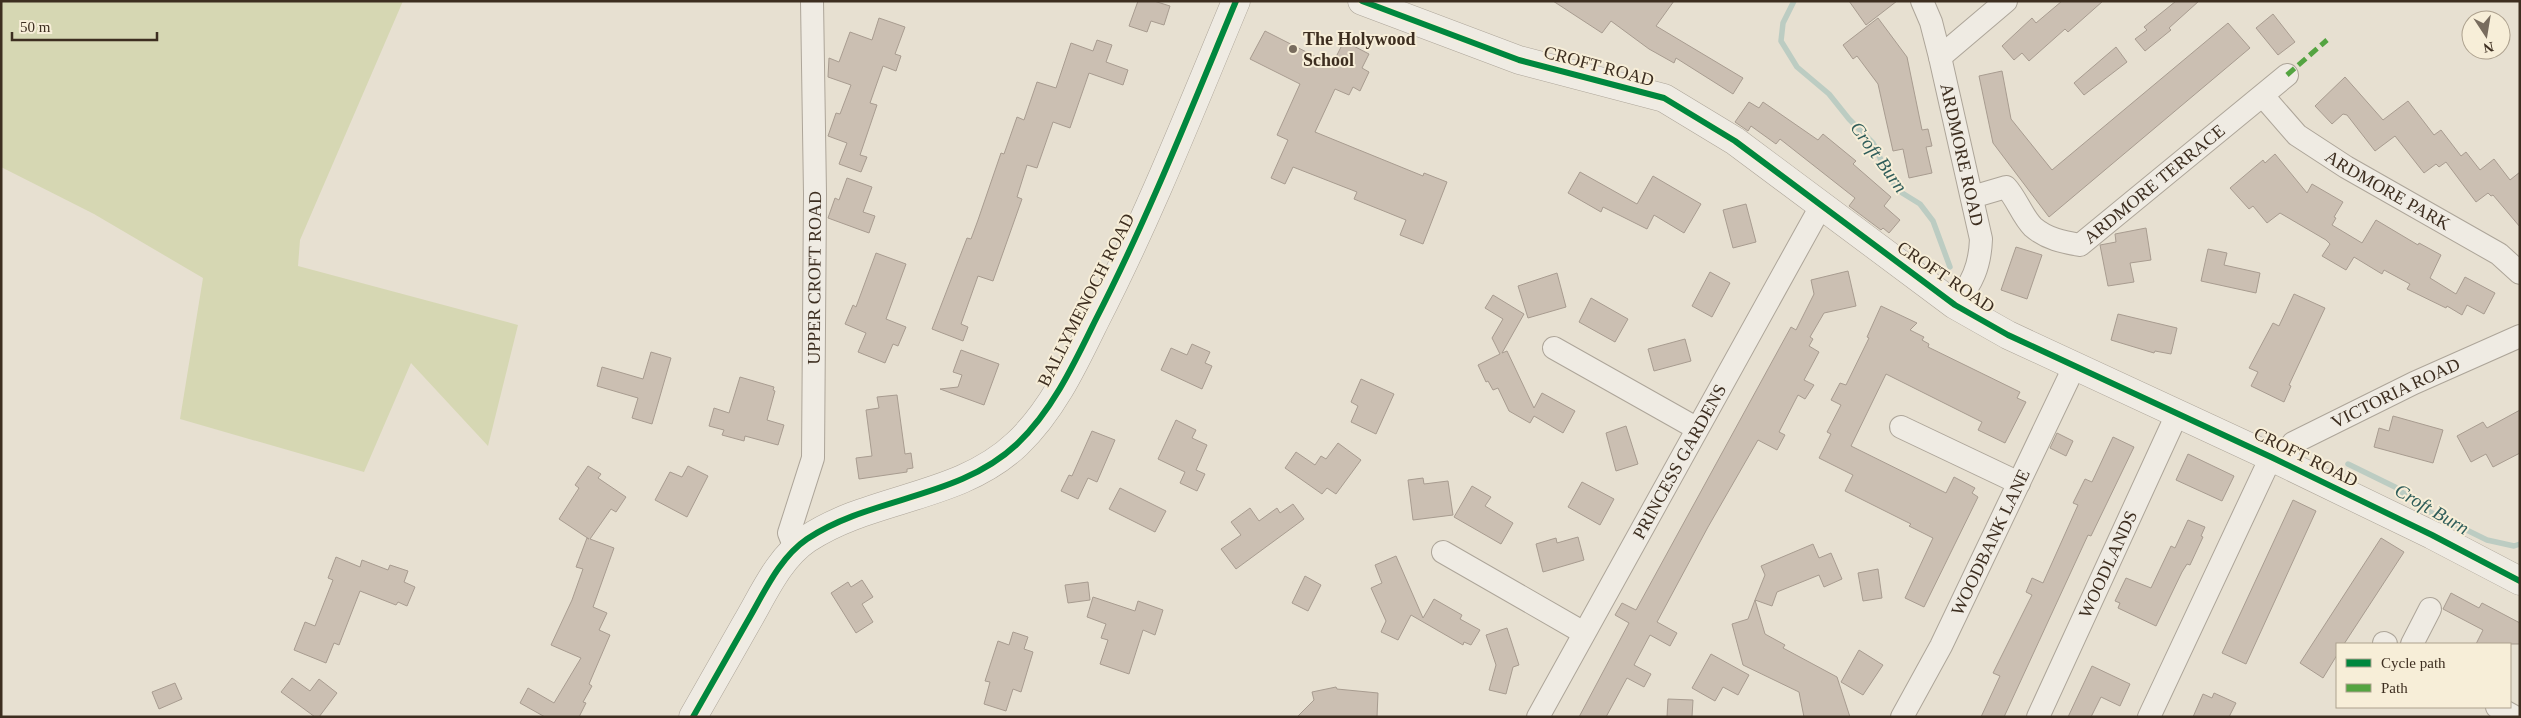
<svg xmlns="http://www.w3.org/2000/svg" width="2521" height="718" viewBox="0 0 2521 718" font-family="'Times New Roman',serif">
<rect width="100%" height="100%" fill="#e7e0d1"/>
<!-- green -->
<path fill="#d6d7b3" d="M 1,1 L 403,1 L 300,240 L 298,266 L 518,325 L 488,446 L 411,363 L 364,472 L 180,419 L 203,278 L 94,214 L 1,167 Z"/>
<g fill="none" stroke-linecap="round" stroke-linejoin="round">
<!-- stream -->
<path stroke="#bcccc2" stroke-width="5.5" d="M 1794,1 L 1783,23 L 1781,41 L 1797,67 L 1829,94 L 1849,119 L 1873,143 L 1889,177 L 1899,191 L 1920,204 L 1933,221 L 1950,267
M 2348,464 L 2395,487 L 2426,510 L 2487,540 L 2514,546 L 2520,544"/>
</g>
<!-- building -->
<path fill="#cbbfb2" stroke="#a89c90" d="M 1138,1 L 1154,1 L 1170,6 L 1164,25 L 1151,21 L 1147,32 L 1129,26 Z
M 1553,1 L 1674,1 L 1656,26 L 1743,78 L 1733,94 L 1676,58 L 1674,63 L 1649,49 L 1611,21 L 1602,33 Z
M 1849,1 L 1897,1 L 1866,25 Z
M 2062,1 L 2103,1 L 2068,32 L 2065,29 L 2029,61 L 2022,53 L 2014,60 L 2002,46 L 2032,18 L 2036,23 Z
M 2176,1 L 2199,1 L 2169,28 L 2171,30 L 2145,51 L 2135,39 L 2147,30 L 2144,27 Z
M 2273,14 L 2295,42 L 2278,55 L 2256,28 Z
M 879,18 L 905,27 L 895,54 L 901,56 L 896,71 L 883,66 L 870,103 L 877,105 L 860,155 L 867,157 L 861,172 L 839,164 L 847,143 L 828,136 L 836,113 L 840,114 L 851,85 L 828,77 L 829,58 L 839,62 L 850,32 L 872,40 Z
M 1878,18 L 1907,57 L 1922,130 L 1928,129 L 1932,146 L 1926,147 L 1932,173 L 1909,178 L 1903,149 L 1893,151 L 1878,84 L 1857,56 L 1853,59 L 1843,45 Z
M 2228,23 L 2250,48 L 2049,217 L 1993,143 L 1979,76 L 2002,71 L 2011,119 L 2052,170 Z
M 1265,31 L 1332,65 L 1344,41 L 1369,54 L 1362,68 L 1369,72 L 1360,91 L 1353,87 L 1349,95 L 1335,89 L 1315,132 L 1423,176 L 1424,173 L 1447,182 L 1423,244 L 1400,235 L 1406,220 L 1354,199 L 1357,192 L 1293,167 L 1285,184 L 1271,178 L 1288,140 L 1277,135 L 1300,84 L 1250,59 Z
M 1097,40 L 1112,45 L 1106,62 L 1128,70 L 1123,85 L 1089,73 L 1070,128 L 1053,122 L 1037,168 L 1027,165 L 1017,197 L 1022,199 L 993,281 L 978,276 L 961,324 L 968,327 L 963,341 L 932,329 L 967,238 L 971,239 L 978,220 L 1001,153 L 1004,154 L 1017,117 L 1024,120 L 1037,82 L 1056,88 L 1071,43 L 1093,51 Z
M 2116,47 L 2127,62 L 2084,95 L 2074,83 Z
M 2345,77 L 2383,120 L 2408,101 L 2434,135 L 2441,130 L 2461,156 L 2466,152 L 2480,170 L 2494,159 L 2510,180 L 2520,172 L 2520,227 L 2493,195 L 2491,196 L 2488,193 L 2476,202 L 2446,162 L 2439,167 L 2436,164 L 2424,173 L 2395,136 L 2375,151 L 2347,115 L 2343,114 L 2332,124 L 2315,106 Z
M 1749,102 L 1759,108 L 1763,102 L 1818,140 L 1823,134 L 1856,161 L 1853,164 L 1891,197 L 1884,206 L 1900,220 L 1889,233 L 1883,228 L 1881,230 L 1849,206 L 1855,198 L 1780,139 L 1776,144 L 1751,126 L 1748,131 L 1735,122 Z
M 2275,154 L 2307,193 L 2312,184 L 2343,202 L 2334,217 L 2336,218 L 2332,225 L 2362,243 L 2376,220 L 2418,245 L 2419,243 L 2441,255 L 2430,278 L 2456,294 L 2465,277 L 2495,293 L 2484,314 L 2467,305 L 2462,315 L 2447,306 L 2446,308 L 2407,289 L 2410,284 L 2384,270 L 2382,274 L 2354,257 L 2346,270 L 2322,256 L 2330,244 L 2326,240 L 2280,213 L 2267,223 L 2253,206 L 2249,209 L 2230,188 L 2263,160 L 2265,163 Z
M 1580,172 L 1637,204 L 1653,176 L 1701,204 L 1684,233 L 1654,215 L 1647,229 L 1603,207 L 1601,212 L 1568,193 Z
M 847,178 L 872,187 L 863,212 L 875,216 L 869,233 L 828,218 L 835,198 L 839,200 Z
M 1746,204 L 1756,242 L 1733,248 L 1723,210 Z
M 2146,228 L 2151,260 L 2130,263 L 2134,282 L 2108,286 L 2100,245 L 2116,242 L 2115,234 Z
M 2016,247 L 2042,255 L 2027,299 L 2001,290 Z
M 2208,249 L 2227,253 L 2224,265 L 2260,273 L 2256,293 L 2201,281 Z
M 876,253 L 906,264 L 886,319 L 906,327 L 898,346 L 893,344 L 885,363 L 858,352 L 866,333 L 845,324 L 853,305 L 856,307 Z
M 1848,271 L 1856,306 L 1824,313 L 1810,337 L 1813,339 L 1809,346 L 1819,352 L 1804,380 L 1814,385 L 1805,399 L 1798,395 L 1779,432 L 1785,435 L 1777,450 L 1758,440 L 1708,527 L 1657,622 L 1677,633 L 1670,646 L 1650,635 L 1634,665 L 1651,674 L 1644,687 L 1627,678 L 1606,717 L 1579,717 L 1629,623 L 1615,615 L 1622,603 L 1636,610 L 1791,327 L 1796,330 L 1814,294 L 1811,280 Z
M 1710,272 L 1730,283 L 1712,317 L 1692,306 Z
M 1557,273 L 1566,307 L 1528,318 L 1518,286 Z
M 2294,294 L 2325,308 L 2289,385 L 2291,386 L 2284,402 L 2251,386 L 2258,372 L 2249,368 L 2273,323 L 2279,326 Z
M 1493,295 L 1524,314 L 1502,353 L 1507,351 L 1534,408 L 1542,393 L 1575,411 L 1563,433 L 1534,416 L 1530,423 L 1509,411 L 1498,388 L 1493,390 L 1488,381 L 1486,382 L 1478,365 L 1500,354 L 1492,338 L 1503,319 L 1485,308 Z
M 1591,298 L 1628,319 L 1615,342 L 1579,322 Z
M 1881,306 L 1917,323 L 1910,330 L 1924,337 L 1922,340 L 1929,344 L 1928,347 L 2020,392 L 2017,398 L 2026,402 L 2005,443 L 1978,430 L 1982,422 L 1886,374 L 1851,446 L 1946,493 L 1954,477 L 1975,488 L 1972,493 L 1978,497 L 1924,607 L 1905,598 L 1933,538 L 1909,526 L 1911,524 L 1845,491 L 1853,475 L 1819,458 L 1831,434 L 1827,432 L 1841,405 L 1831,400 L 1840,383 L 1846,385 L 1869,338 L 1867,337 Z
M 2118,314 L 2177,328 L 2171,354 L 2155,351 L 2154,353 L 2111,340 Z
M 1685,339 L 1691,361 L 1654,371 L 1648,349 Z
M 1192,344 L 1210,352 L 1205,363 L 1212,366 L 1202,389 L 1161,370 L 1171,348 L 1187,355 Z
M 961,350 L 999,364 L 984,405 L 940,389 L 958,387 L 962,375 L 953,372 Z
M 651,352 L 671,358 L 652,424 L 632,418 L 638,398 L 597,386 L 602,367 L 643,379 Z
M 740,377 L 774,387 L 773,390 L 775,391 L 767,420 L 784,425 L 778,445 L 745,436 L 744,441 L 722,435 L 724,430 L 709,426 L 714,408 L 729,413 Z
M 1361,379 L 1394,394 L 1376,434 L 1351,422 L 1358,406 L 1351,402 Z
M 897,395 L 905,454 L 911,453 L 913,468 L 907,469 L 907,472 L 859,479 L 856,458 L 872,456 L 866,410 L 879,408 L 877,397 Z
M 2520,410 L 2520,453 L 2493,467 L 2486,454 L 2471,462 L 2457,436 L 2483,422 L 2487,428 Z
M 2393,416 L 2443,430 L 2433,463 L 2374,447 L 2379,428 L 2389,431 Z
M 1176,420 L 1196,430 L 1192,438 L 1207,445 L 1196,470 L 1205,474 L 1197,491 L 1180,483 L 1185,472 L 1158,459 Z
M 1626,426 L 1638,464 L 1616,471 L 1606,433 Z
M 1092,431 L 1115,440 L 1097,482 L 1088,478 L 1078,499 L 1061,491 L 1069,475 L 1072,476 Z
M 2057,433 L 2073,441 L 2066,456 L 2050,448 Z
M 2113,437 L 2134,447 L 2091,536 L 2088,535 L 2004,717 L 1981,717 L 2000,676 L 1993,673 L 2032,595 L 2026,592 L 2032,578 L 2043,583 L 2078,505 L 2073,503 L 2085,479 L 2092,482 Z
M 1338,443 L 1361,460 L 1336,494 L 1327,488 L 1322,494 L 1285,468 L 1296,452 L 1315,465 L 1321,456 L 1326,459 Z
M 2188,454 L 2234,476 L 2222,501 L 2176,480 Z
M 588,466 L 601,474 L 598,478 L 626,497 L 616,512 L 611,509 L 590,539 L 614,548 L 593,607 L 607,613 L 599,630 L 610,635 L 589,684 L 592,686 L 583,702 L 586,703 L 579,717 L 545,717 L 520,703 L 528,688 L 554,703 L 581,658 L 551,645 L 572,600 L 583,569 L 576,567 L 587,538 L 589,539 L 559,519 L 579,488 L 575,485 Z
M 688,466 L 708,476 L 687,517 L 655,500 L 670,472 L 682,477 Z
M 1423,478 L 1424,484 L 1448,481 L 1453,515 L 1413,520 L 1408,480 Z
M 1582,482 L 1614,499 L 1600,525 L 1568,507 Z
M 1472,486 L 1491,497 L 1485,506 L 1513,523 L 1501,544 L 1454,517 Z
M 1120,488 L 1166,511 L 1155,532 L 1109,509 Z
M 2293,500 L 2316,511 L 2246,664 L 2222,653 Z
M 1293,504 L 1304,519 L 1236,569 L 1221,549 L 1241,535 L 1231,522 L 1250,508 L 1259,521 L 1277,508 L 1280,513 Z
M 2188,520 L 2205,527 L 2201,536 L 2203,537 L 2190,565 L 2187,564 L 2182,572 L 2156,626 L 2118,608 L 2120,603 L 2115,601 L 2126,578 L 2151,588 L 2171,546 L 2175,548 Z
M 1578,537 L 1584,560 L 1543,572 L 1536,544 L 1556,538 L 1557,543 Z
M 2381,538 L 2404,552 L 2344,644 L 2337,644 L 2337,655 L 2323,678 L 2300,663 Z
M 1813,544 L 1819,558 L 1831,553 L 1842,579 L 1824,587 L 1819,575 L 1777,592 L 1772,606 L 1755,600 L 1765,575 L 1761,566 Z
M 1396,556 L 1423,618 L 1434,599 L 1462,615 L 1460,619 L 1480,630 L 1471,645 L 1464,642 L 1463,645 L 1411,615 L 1398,640 L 1381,632 L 1386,621 L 1371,588 L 1382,583 L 1375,565 Z
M 336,557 L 360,567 L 362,560 L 388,570 L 390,565 L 408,571 L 404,582 L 415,587 L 407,606 L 398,602 L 396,605 L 360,591 L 339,645 L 334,643 L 326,663 L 294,650 L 305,622 L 315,626 L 333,580 L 328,578 Z
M 1878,569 L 1882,598 L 1863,601 L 1858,573 Z
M 1305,576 L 1321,585 L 1308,611 L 1292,603 Z
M 862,580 L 873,597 L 862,604 L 873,622 L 856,633 L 831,593 L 848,582 L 851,587 Z
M 1088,582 L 1090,600 L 1068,603 L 1065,585 Z
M 2451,593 L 2479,608 L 2482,603 L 2520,623 L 2520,644 L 2476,644 L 2483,630 L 2443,609 Z
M 1093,597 L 1135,611 L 1138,601 L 1163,610 L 1155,635 L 1143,630 L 1129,674 L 1100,664 L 1108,640 L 1101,638 L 1106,624 L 1087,617 Z
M 1755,600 L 1765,634 L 1785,645 L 1783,648 L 1837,677 L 1850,717 L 1804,717 L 1799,692 L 1743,665 L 1732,624 L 1748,619 Z
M 1507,628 L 1519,665 L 1513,667 L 1506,694 L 1489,690 L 1496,665 L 1486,635 Z
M 1013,632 L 1028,637 L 1024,649 L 1033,652 L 1021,692 L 1013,689 L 1006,711 L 984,704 L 990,682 L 985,681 L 998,641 L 1009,645 Z
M 1859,650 L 1883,665 L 1863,695 L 1841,682 Z
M 1711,654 L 1749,675 L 1738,695 L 1723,687 L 1715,701 L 1692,688 Z
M 2092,666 L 2130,684 L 2120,706 L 2101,697 L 2091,717 L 2068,717 Z
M 292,678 L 310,691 L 319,679 L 337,693 L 319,717 L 315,717 L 281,692 Z
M 175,683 L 182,699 L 159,709 L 152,692 Z
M 1336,687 L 1337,689 L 1378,693 L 1377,717 L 1297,717 L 1314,700 L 1312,692 Z
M 2214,693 L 2236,703 L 2229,717 L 2193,717 L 2203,694 L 2212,698 Z
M 1668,699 L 1693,700 L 1692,717 L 1667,717 Z"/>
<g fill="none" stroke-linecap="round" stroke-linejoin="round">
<defs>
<g id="minor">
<path id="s1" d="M 1922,1 L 1931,22 L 1940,57 L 1981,239 C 1980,267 1972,283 1955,305"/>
<path d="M 1940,57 L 2006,1"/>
<path id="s2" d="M 2263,96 L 2297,135 L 2346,167 L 2499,254 L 2520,273"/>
<path id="s3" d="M 1972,197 L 2006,187 C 2017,199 2022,216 2033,227 C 2047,239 2063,242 2080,245 L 2287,75"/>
<path d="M 1554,348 L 1696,428"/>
<path d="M 1901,427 L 2019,483"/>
<path id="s4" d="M 2282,462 L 2293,443 L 2414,383 L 2520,336"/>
<path id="s5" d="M 795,548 L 789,533 L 813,458 L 815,194 L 812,1"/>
<path d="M 1443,552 L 1584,633"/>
<path d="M 2384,643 L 2386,644"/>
<path d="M 2412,644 L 2430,609"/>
<path d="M 2497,707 L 2515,717"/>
<path id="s6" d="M 1538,717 L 1821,206"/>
<path id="s7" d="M 1902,717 L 1941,646 L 2075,365"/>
<path id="s8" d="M 2038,717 L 2178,412"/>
<path d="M 2149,717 L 2271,457"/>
</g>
<path id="tertiary" d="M 1362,1 L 1519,60 L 1664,98 L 1735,141 L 1955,305 L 2008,335 L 2271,457 L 2432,535 L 2520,581
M 693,717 C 711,685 729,654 747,622 C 764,593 779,558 807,539 C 872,496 959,499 1017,444 C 1052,411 1074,364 1095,321 C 1148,218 1191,109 1236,1"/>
</defs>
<!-- minor casing -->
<use href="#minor" stroke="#ada599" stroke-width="24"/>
<!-- tertiary casing -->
<use href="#tertiary" stroke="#ada599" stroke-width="29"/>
<!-- minor -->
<use href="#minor" stroke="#efebe3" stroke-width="22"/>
<!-- tertiary -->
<use href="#tertiary" stroke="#efebe3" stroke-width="28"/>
<!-- quiet -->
<path stroke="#54a441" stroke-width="5" stroke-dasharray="10 5" stroke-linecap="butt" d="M 2287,75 L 2327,40"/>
<defs>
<path id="cycleway" d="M 1362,1 L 1519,60 L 1664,98 L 1735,141 L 1955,305 L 2008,335 L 2271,457 L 2432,535 L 2520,581
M 693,717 C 711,685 729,654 747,622 C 764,593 779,558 807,539 C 872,496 959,499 1017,444 C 1052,411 1074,364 1095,321 C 1148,218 1191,109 1236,1"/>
</defs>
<!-- cycleway casing -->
<use href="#cycleway" stroke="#f7eed8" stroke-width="9"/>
<!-- cycleway -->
<use href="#cycleway" stroke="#00873e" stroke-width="6"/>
</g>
<!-- markers -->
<circle fill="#786c5e" stroke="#f7eed8" stroke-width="2" cx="1293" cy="49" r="5"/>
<g text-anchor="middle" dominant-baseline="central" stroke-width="4" stroke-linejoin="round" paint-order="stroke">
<!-- poi labels -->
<g font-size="18" font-weight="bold" fill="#3d2e20" stroke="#f7eed8" text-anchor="start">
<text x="1303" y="39">The Holywood<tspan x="1303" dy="21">School</tspan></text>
</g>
<!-- street labels -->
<g font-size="18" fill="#3d2e20" stroke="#f7eed8">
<text transform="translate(1599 66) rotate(15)">CROFT ROAD</text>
<text stroke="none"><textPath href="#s1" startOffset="159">ARDMORE ROAD</textPath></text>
<text stroke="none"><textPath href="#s3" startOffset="231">ARDMORE TERRACE</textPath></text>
<text stroke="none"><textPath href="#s2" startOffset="158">ARDMORE PARK</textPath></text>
<text stroke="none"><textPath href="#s5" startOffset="275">UPPER CROFT ROAD</textPath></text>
<text transform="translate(1946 277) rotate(34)">CROFT ROAD</text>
<text transform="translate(1086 300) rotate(-63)">BALLYMENOCH ROAD</text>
<text stroke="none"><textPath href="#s4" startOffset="136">VICTORIA ROAD</textPath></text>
<text transform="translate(2306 457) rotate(26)">CROFT ROAD</text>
<text stroke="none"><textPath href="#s6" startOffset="292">PRINCESS GARDENS</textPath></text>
<text stroke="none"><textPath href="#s7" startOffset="196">WOODBANK LANE</textPath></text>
<text stroke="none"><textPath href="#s8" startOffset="168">WOODLANDS</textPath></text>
</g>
<!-- water labels -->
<g font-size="19" font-style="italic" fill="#2f5d5a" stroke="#f7eed8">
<text transform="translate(1879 157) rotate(54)">Croft Burn</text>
<text transform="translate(2432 509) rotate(30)">Croft Burn</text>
</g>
</g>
<!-- border -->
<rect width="2521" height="718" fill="none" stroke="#3d2e20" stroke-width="5"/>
<!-- legend -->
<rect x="2336" y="643" width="175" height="65" fill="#f7eed8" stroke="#ada18e"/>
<rect x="2346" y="659" width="25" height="8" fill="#00873e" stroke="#ada18e"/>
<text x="2381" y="668" font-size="15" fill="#3d2e20">Cycle path</text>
<rect x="2346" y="684" width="25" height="8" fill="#54a441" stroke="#ada18e"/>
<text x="2381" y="693" font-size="15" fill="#3d2e20">Path</text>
<!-- north arrow -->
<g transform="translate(2486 35) rotate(168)"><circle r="24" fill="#f7eed8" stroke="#ada18e"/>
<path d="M0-4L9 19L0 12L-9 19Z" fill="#786c5e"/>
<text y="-8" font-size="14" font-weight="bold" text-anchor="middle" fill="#3d2e20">N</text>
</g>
<!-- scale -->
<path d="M12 32v8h145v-8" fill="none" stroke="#3d2e20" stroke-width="2.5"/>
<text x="20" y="32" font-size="15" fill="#3d2e20" stroke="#f7eed8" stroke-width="4" paint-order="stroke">50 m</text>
</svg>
